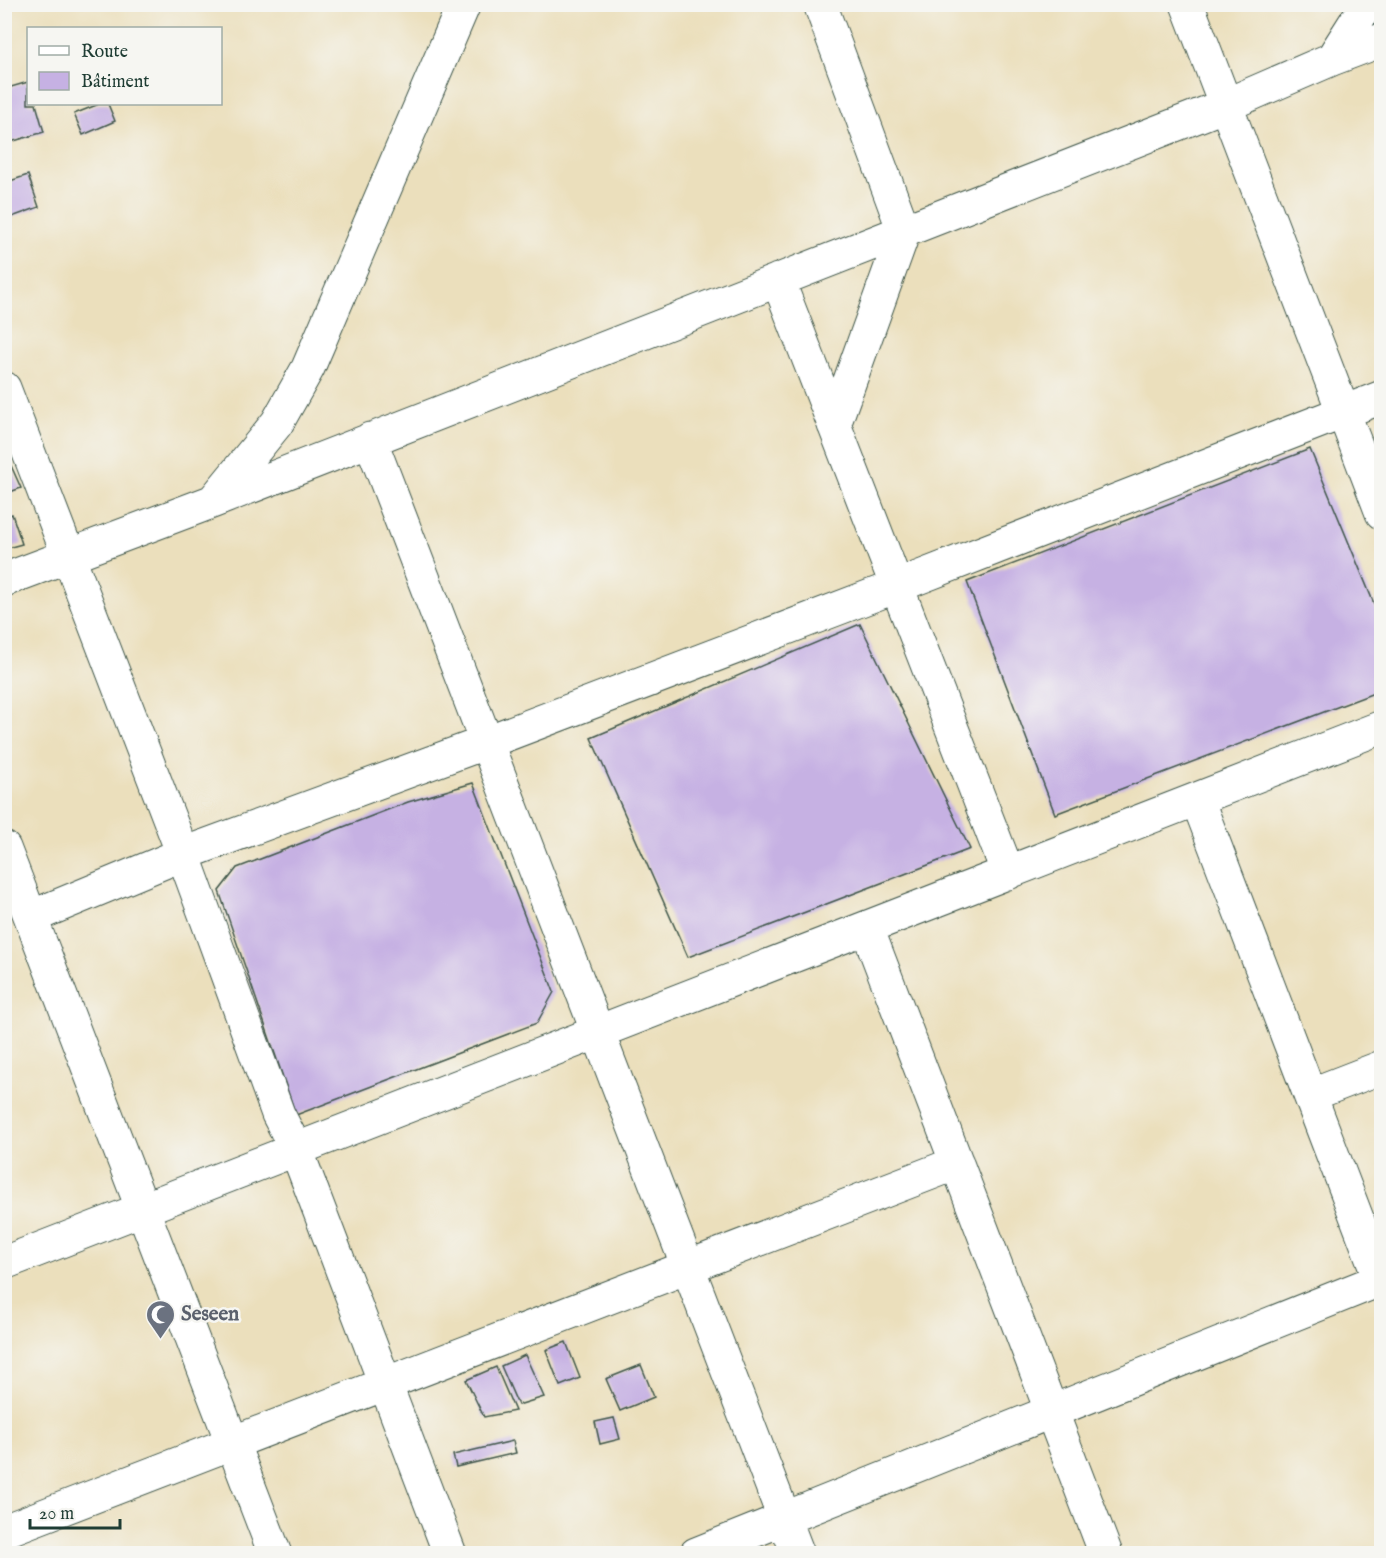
<svg xmlns="http://www.w3.org/2000/svg" width="1386" height="1558" viewBox="0 0 1386 1558" font-family="'IM FELL English',serif">
<rect width="100%" height="100%" fill="#f6f6f2"/>
<filter id="ink" filterUnits="userSpaceOnUse"><feTurbulence type="fractalNoise" baseFrequency=".0167" numOctaves="2"/><feDisplacementMap in="SourceGraphic" scale="12" xChannelSelector="R" yChannelSelector="G"/><feConvolveMatrix kernelMatrix="1 2 1 2 8 2 1 2 1" color-interpolation-filters="sRGB"/></filter>
<filter id="wash" filterUnits="userSpaceOnUse"><feTurbulence type="fractalNoise" baseFrequency=".008" numOctaves="4" result="noise"/><feDisplacementMap in="SourceGraphic" scale="24" xChannelSelector="R" yChannelSelector="G"/><feGaussianBlur stdDeviation="1.35" result="paint"/><feColorMatrix in="noise" values="0 0 0 0 0 0 0 0 0 0 0 0 0 0 0 0 0 1.4 0 .05"/><feComposite in="paint" operator="in"/></filter>
<g filter="url(#wash)">
<rect width="100%" height="100%" fill="#ebdfbc"/>
<g id="blocks">
<!-- building -->
<path fill="#c6b1e3" d="M 28,82 L 28,104 L 36,104 L 44,132 L 4,144 L 4,89 Z
M 99,104 L 108,104 L 115,121 L 83,135 L 74,114 Z
M 28,175 L 39,207 L 4,220 L 4,183 Z
M 1310,449 L 1382,623 L 1382,690 L 1055,814 L 967,582 Z
M 8,459 L 21,488 L 7,493 L 4,487 L 4,461 Z
M 12,514 L 22,544 L 4,549 L 4,517 Z
M 860,624 L 970,849 L 688,957 L 591,738 Z
M 473,783 L 554,992 L 537,1023 L 296,1115 L 219,891 L 237,868 L 408,802 Z
M 566,1342 L 580,1378 L 560,1386 L 546,1350 Z
M 525,1355 L 544,1397 L 518,1405 L 501,1366 Z
M 641,1365 L 654,1397 L 620,1411 L 606,1379 Z
M 496,1367 L 515,1411 L 484,1417 L 466,1380 Z
M 614,1418 L 620,1439 L 600,1444 L 595,1422 Z
M 513,1441 L 516,1453 L 456,1467 L 453,1455 Z"/>
</g>
</g>
<g filter="url(#ink)">
<use href="#blocks" fill-opacity="0" stroke="#3e5548" stroke-width="1.5"/>
<g fill="none" stroke-linecap="round" stroke-linejoin="round">
<defs>
<path id="minor" d="M 820,4 L 904,231 L 834,425
M 1187,4 L 1382,513
M 1332,59 L 1367,4
M 778,280 L 1008,873
M 4,388 L 183,854 L 278,1114 L 296,1149 L 450,1554
M 370,439 L 798,1554
M 215,499 L 277,423 L 308,368 L 464,4
M 4,580 L 214,501 L 1226,105 L 1332,59 L 1382,40
M 1197,799 L 1382,1284
M 4,848 L 275,1554
M 31,917 L 183,854 L 487,742 L 897,586 L 1382,397
M 867,928 L 1106,1554
M 1310,1095 L 1382,1067
M 4,1263 L 1382,727
M 4,1531 L 957,1163
M 696,1554 L 1382,1279"/>
</defs>
<!-- minor casing -->
<use href="#minor" stroke="#3e5548" stroke-width="35"/>
<!-- minor -->
<use href="#minor" stroke="#fff" stroke-width="33"/>
</g>
</g>
<!-- icons -->
<defs>
<symbol id="mosque-pin" viewBox="-11 -11 22 30"><path d="M0 17L-7.5 6A9.5 9.5 0 1 1 7.5 6Z" fill="#6b7280" stroke="#f6f6f2"/><path d="M3.5-4.9A6 6 0 1 0 3.5 4.9A5 5 0 1 1 3.5-4.9Z" fill="#fff"/></symbol>
</defs>
<g fill-rule="evenodd">
<use href="#mosque-pin" x="144" y="1298" width="33" height="45"/>
</g>
<g text-anchor="middle" dominant-baseline="central" stroke-width="5" stroke-linejoin="round" paint-order="stroke">
<!-- worship labels -->
<g font-size="21" font-weight="bold" fill="#5b616d" stroke="#f6f6f2" text-anchor="start">
<text x="181" y="1314">Seseen</text>
</g>
</g>
<!-- margin -->
<rect width="1386" height="1558" fill="none" stroke="#f6f6f2" stroke-width="24"/>
<!-- legend -->
<rect x="27" y="27" width="195" height="78" fill="#f6f6f2" stroke="#a0aca6" stroke-width="1.5"/>
<rect x="39" y="46" width="30" height="9" fill="#ffffff" stroke="#a0aca6" stroke-width="1.5"/>
<text x="81" y="57" font-size="18" fill="#1f3d34">Route</text>
<rect x="39" y="72" width="30" height="18" fill="#c6b1e3" stroke="#a0aca6" stroke-width="1.5"/>
<text x="81" y="87" font-size="18" fill="#1f3d34">Bâtiment</text>
<!-- scale -->
<path d="M30 1519v9h90v-9" fill="none" stroke="#1f3d34" stroke-width="3"/>
<text x="39" y="1519" font-size="18" fill="#1f3d34" stroke="#f6f6f2" stroke-width="4.5" paint-order="stroke">20 m</text>
</svg>
